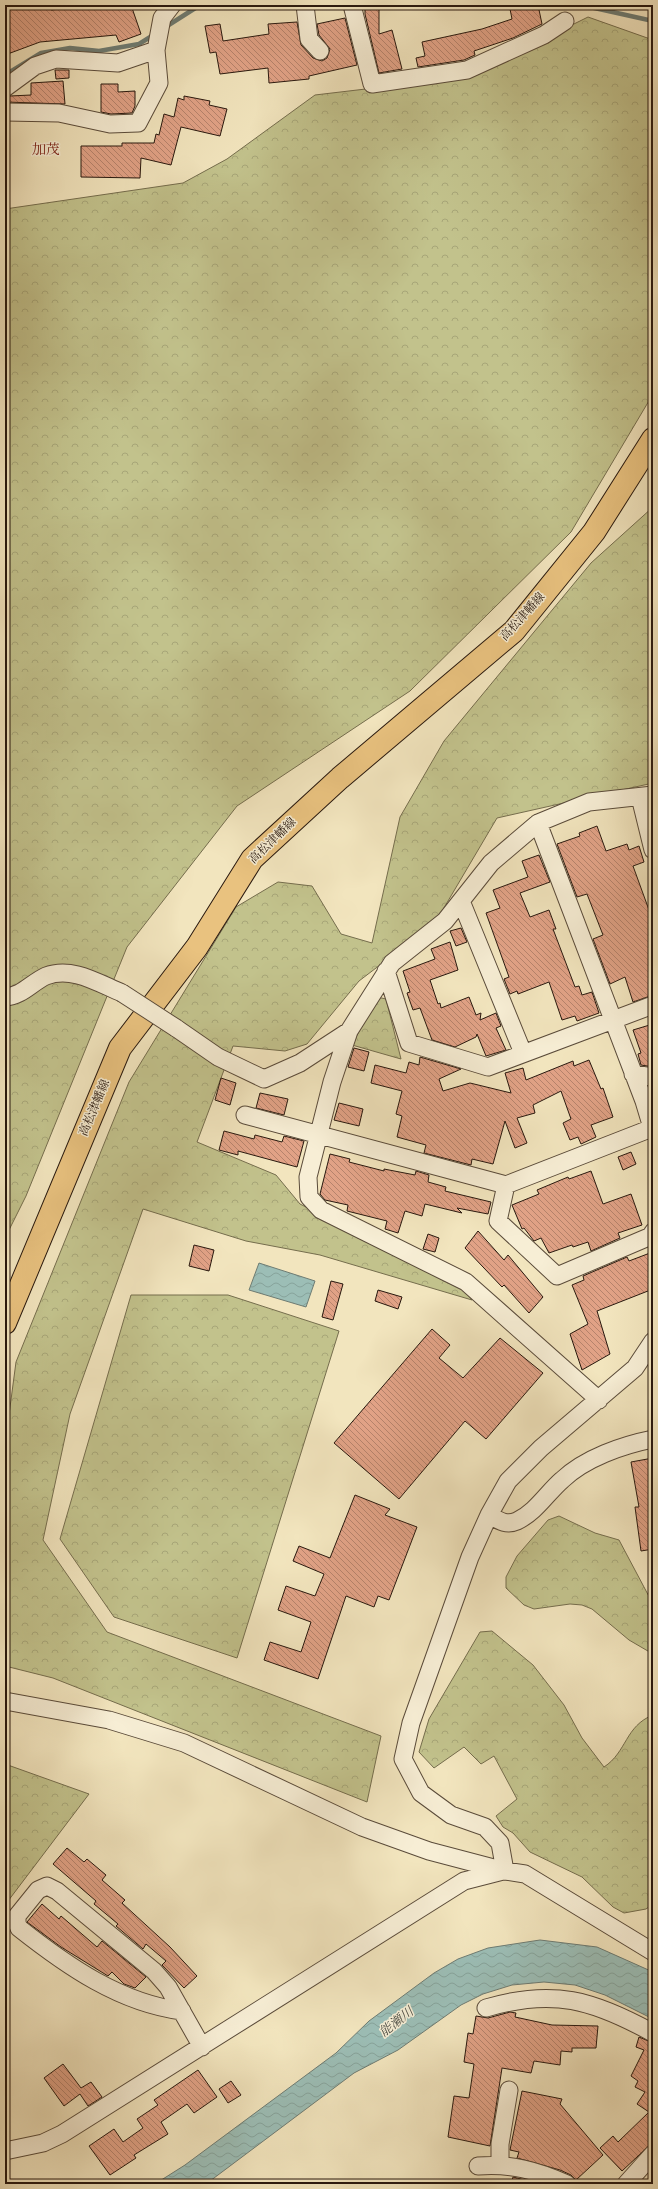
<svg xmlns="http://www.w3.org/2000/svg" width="658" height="2189" viewBox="0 0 658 2189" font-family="Vollkorn,'Noto Serif JP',serif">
<defs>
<pattern id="forest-crowns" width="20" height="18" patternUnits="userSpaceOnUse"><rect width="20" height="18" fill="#c2c28c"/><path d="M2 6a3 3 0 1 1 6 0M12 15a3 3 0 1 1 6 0" fill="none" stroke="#a7a678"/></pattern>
<pattern id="water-waves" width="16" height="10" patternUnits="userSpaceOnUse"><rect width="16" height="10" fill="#9cbeb6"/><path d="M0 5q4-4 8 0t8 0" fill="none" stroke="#86a39b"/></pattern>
<pattern id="building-back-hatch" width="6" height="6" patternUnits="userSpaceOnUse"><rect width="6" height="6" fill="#e1a286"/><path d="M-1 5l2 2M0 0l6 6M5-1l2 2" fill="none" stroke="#b6836c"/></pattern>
</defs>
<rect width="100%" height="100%" fill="#f2e5be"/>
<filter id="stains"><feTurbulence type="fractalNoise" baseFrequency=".005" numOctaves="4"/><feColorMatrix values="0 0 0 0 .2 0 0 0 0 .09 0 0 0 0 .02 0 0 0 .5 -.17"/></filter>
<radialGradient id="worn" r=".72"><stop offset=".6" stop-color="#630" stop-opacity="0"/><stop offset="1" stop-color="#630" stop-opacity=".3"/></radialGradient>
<!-- forest -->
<path fill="url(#forest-crowns)" stroke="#756d4d" d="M 588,17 L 653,40 L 653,394 L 571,532 L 410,691 L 237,806 L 127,947 L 26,1196 L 5,1238 L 5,209 L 183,183 L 227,159 L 315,95 L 467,77 Z
M 653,507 L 653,783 L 497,818 L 435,923 L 359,981 L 307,1044 L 285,1051 L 233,1046 L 197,1142 L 276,1175 L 300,1204 L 461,1286 L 472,1300 L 320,1255 L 246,1241 L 143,1209 L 70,1414 L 43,1540 L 107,1632 L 381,1736 L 367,1802 L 53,1678 L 5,1666 L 5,1445 L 16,1362 L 129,1082 L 236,907 L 278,882 L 312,886 L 341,934 L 372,943 L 400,817 L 444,741 L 591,563 Z
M 377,997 L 386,999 L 401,1059 L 352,1045 Z
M 131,1295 L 228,1295 L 339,1331 L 237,1658 L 114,1617 L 60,1539 Z
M 559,1516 L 595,1533 L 619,1540 L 653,1604 L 653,1654 L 629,1640 L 592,1609 L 582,1605 L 570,1604 L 534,1609 L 524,1605 L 506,1588 L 506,1577 L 517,1556 L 548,1520 Z
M 492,1631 L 533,1665 L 564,1705 L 582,1738 L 604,1767 C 627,1752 625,1726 653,1715 L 653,1904 L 646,1909 L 624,1913 L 613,1907 L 582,1877 L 530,1852 L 513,1833 L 503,1827 L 496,1816 L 517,1799 L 494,1756 L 481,1764 L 464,1747 L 434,1768 L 419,1752 L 429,1719 L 480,1632 Z
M 5,1764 L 89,1794 L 5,1905 Z"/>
<!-- water -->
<path fill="url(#water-waves)" stroke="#6e7c73" d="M 259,1263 L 315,1281 L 306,1307 L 249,1290 Z
M 540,1940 L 597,1947 L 653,1972 L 653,2019 L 605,1995 L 575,1985 L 544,1982 L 512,1985 L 483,1994 L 461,2005 L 398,2050 L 354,2073 L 206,2184 L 155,2184 L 185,2165 L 336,2053 L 369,2021 L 434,1973 L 458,1959 L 488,1948 Z"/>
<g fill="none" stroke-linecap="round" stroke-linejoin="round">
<!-- stream -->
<path stroke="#6e7c73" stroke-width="4.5" d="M 581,5 L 653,21
M 647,5 L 653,6
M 164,28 L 197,7 L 217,5
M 5,75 L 41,53 L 70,48 L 99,51 L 139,44 L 155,34"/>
</g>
<!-- building -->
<path fill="url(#building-back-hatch)" stroke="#28180e" d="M 5,5 L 49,5 L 51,10 L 100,5 L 131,5 L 141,34 L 119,42 L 116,35 L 40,42 L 5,55 Z
M 365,5 L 379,5 L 379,34 L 392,30 L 402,69 L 379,73 L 365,14 Z
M 527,5 L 538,5 L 542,24 L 513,38 L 474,51 L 475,55 L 464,60 L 418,67 L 416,58 L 425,56 L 422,42 L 482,29 L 512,19 L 510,9 Z
M 345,18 L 357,65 L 309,76 L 309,79 L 269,83 L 268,68 L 220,74 L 216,52 L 210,53 L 205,26 L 220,24 L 223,41 L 269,34 L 268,24 L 297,22 L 301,45 L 313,58 L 322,61 L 327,58 L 330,49 L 319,35 L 317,24 Z
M 55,70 L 69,70 L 69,78 L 56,79 Z
M 63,81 L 65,104 L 5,102 L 5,98 L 10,96 L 31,95 L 31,83 Z
M 101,84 L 118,84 L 118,92 L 135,91 L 135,106 L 132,113 L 111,114 L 101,112 Z
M 184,96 L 210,101 L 209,105 L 227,109 L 220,136 L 181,127 L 171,165 L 141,158 L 140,178 L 81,177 L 81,146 L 122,146 L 122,143 L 154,143 L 156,134 L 159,135 L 164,114 L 174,117 L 178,98 L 184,100 Z
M 597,826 L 606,851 L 627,844 L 629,850 L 639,846 L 644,862 L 633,866 L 653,921 L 653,995 L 633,1002 L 625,977 L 610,984 L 593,939 L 603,935 L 587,894 L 577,897 L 557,844 L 580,836 L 579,833 Z
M 539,855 L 550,882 L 520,893 L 530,917 L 549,910 L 556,929 L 553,929 L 575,987 L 579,986 L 582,995 L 592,992 L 599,1013 L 577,1021 L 575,1016 L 562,1020 L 549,982 L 518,994 L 517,991 L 510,994 L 504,979 L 509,977 L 486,913 L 500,908 L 493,890 L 528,877 L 522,861 Z
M 461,928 L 467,942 L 456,946 L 450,931 Z
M 450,942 L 458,970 L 430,980 L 438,1004 L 440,1003 L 441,1008 L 469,997 L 476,1015 L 481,1013 L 480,1020 L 496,1013 L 501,1026 L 496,1028 L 506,1050 L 486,1056 L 477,1034 L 476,1037 L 455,1047 L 432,1040 L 420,1008 L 413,1010 L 407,993 L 410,992 L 403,971 L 435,959 L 431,949 Z
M 653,1024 L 653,1067 L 641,1065 L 638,1054 L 641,1053 L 633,1030 Z
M 354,1048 L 369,1052 L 364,1071 L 348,1067 Z
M 420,1057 L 461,1069 L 439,1079 L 443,1091 L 470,1083 L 511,1093 L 505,1073 L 523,1068 L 526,1080 L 573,1061 L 574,1066 L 589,1060 L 601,1089 L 603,1088 L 613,1117 L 591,1125 L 596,1137 L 581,1144 L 578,1137 L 570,1140 L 563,1123 L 571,1119 L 561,1091 L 533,1105 L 535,1113 L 517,1118 L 527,1143 L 515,1148 L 505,1121 L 493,1164 L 472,1159 L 471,1165 L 424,1153 L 426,1145 L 397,1137 L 402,1116 L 396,1114 L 402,1091 L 371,1083 L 375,1065 L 406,1073 L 409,1062 L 419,1065 Z
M 221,1078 L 236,1083 L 230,1105 L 215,1100 Z
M 260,1093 L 288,1099 L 284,1115 L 256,1108 Z
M 339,1103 L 363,1109 L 359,1126 L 334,1120 Z
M 224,1131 L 254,1139 L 255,1135 L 282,1142 L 284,1136 L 304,1141 L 297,1167 L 238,1151 L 238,1155 L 219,1150 Z
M 631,1152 L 636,1164 L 623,1170 L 618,1157 Z
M 330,1154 L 350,1159 L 349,1162 L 384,1171 L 384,1169 L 415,1175 L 416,1171 L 429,1175 L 428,1182 L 446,1187 L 445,1191 L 491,1202 L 488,1214 L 457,1208 L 462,1213 L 425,1204 L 422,1216 L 405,1211 L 398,1233 L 385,1229 L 387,1221 L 347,1211 L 348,1205 L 325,1200 L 320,1194 Z
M 591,1171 L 603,1204 L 631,1194 L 642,1225 L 618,1233 L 620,1238 L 591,1251 L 588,1242 L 573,1247 L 572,1245 L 549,1253 L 541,1238 L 534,1241 L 524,1228 L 522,1229 L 512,1205 L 539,1194 L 537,1190 L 568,1177 L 569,1179 Z
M 478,1231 L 504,1260 L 508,1255 L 543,1297 L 529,1313 L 504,1285 L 502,1287 L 465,1248 Z
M 428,1234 L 439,1238 L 435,1252 L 423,1249 Z
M 194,1245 L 214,1250 L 209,1271 L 189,1266 Z
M 650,1253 L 653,1260 L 653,1289 L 597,1311 L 610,1354 L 582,1370 L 570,1334 L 588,1324 L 572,1285 L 584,1280 L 583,1276 L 627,1257 L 629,1261 Z
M 331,1281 L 343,1284 L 333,1320 L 322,1317 Z
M 378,1290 L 402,1297 L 398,1309 L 375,1301 Z
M 432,1329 L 450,1345 L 439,1358 L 463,1378 L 500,1338 L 543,1373 L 486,1439 L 465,1421 L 399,1499 L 334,1443 Z
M 653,1458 L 653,1549 L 641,1551 L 635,1507 L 639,1507 L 631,1462 Z
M 355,1495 L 390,1509 L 385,1515 L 417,1527 L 389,1600 L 378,1596 L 374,1607 L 346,1596 L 318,1679 L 264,1660 L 270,1642 L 301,1652 L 311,1622 L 278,1610 L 286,1586 L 315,1596 L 324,1574 L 293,1561 L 299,1546 L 330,1558 Z
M 67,1848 L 84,1862 L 87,1859 L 106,1875 L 102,1880 L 125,1900 L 122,1903 L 170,1947 L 197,1976 L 184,1988 L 162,1965 L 166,1961 L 146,1944 L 143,1949 L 116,1926 L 118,1924 L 94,1904 L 96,1901 L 53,1864 Z
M 42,1904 L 59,1919 L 61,1916 L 97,1947 L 102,1941 L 146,1977 L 135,1988 L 124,1984 L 112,1972 L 108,1976 L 61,1947 L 27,1922 Z
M 510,2012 L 516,2013 L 515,2017 L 552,2025 L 598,2026 L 596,2048 L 572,2048 L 572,2052 L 561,2051 L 560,2065 L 534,2061 L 531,2073 L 502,2068 L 490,2146 L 448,2137 L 454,2096 L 469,2098 L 474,2064 L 464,2062 L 468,2033 L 473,2034 L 476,2016 L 488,2018 Z
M 639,2037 L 653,2043 L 653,2142 L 622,2171 L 600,2148 L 613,2136 L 618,2142 L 649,2112 L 637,2104 L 645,2092 L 635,2087 L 638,2081 L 631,2076 L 644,2050 L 636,2047 Z
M 63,2064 L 81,2088 L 91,2082 L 102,2097 L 88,2106 L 80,2094 L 64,2106 L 44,2078 Z
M 198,2070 L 217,2097 L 194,2113 L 187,2104 L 161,2122 L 168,2134 L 134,2155 L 136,2158 L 110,2175 L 89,2146 L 114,2129 L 123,2142 L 143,2128 L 137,2119 L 158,2105 L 154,2100 Z
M 231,2081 L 241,2095 L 228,2103 L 219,2089 Z
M 522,2091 L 562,2099 L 560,2104 L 603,2155 L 576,2180 L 571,2175 L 560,2170 L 517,2158 L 519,2152 L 510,2150 Z
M 513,2177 L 525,2180 L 523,2184 L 511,2184 Z"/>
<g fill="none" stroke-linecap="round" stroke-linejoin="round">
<defs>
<path id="minor" d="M 305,5 L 309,39 L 320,51
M 352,5 L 372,84 L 467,70 L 544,35 L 565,21
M 5,88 L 35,66 L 56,59 L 118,63 L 156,50 L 162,18 L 172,5
M 5,112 L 59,113 L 110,124 L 138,123 L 159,83 L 156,50
M 640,797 L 653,850
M 538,823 L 644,1101 L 653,1131
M 461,901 L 523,1053
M 386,971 L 409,1043 L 488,1067 L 653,1005
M 5,997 C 22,996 31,983 46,976 C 72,966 98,983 122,993
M 176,1028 L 218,1057 L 264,1079 L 300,1063 L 349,1031 L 392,963 L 445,921 L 491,863 L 538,823 L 589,802 L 653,795
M 349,1031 L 332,1082 L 308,1177 L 309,1197 L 321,1210 L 466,1282 L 599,1400
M 633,1074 L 653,1077
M 245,1115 L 506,1185 L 498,1221 L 557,1276 L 651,1236 L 653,1232
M 506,1185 L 652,1128
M 489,1515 C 498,1520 506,1526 517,1521 C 536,1512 547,1493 562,1480 C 585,1458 623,1445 653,1439
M 5,1701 L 109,1720 L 184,1743 L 362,1827 L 429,1851 L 505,1871 L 525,1874 L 653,1952
M 505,1871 L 500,1843 L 485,1827 L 451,1815 L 421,1793 L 403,1759 L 411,1723 L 470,1557 L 489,1515 L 508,1481 L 541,1448 L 635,1368 L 653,1341
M 486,2008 C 553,1988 593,2000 653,2033
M 182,2011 C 120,2003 67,1966 19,1928 L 17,1923 L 17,1916 L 38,1890 L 47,1886 L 57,1891 L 154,1971 L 168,1987 L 202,2047
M 5,2151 L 43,2143 L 62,2134 L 464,1881 L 503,1871
M 500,2165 L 500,2144 L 509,2090
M 478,2166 C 510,2163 538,2171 567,2184
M 626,2184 L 653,2154"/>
<path id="major" d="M 5,1323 L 120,1048 L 197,947 L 252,859 L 340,778 L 514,631 L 594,532 L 653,439"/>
</defs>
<!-- minor casing -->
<use href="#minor" stroke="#5a4b3a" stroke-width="19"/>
<!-- major casing -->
<use href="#major" stroke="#28180e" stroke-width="24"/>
<!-- minor -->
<use href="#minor" stroke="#f7eed5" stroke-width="17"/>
<!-- major -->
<use href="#major" stroke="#e9c27f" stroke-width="22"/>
<defs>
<path id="minor-bridge" d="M 122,993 L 176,1028"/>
</defs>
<!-- minor-bridge casing -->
<use href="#minor-bridge" stroke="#5a4b3a" stroke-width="19" stroke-linecap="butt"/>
<!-- minor-bridge -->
<use href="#minor-bridge" stroke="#f7eed5" stroke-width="17"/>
</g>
<g text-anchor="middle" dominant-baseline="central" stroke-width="3" stroke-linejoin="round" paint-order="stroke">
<!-- street labels -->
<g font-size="12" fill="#28180e" stroke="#f7eed5">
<text transform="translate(523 617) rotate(-48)">高松津幡線</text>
<text transform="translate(273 841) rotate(-44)">高松津幡線</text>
<text transform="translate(95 1108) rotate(-67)">高松津幡線</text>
</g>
<!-- water labels -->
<g font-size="13" font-style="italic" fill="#515249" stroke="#f7eed5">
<text transform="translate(397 2023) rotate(-38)">能瀬川</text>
</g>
<!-- quarter labels -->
<g font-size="14" fill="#7a1f14" stroke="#f7eed5">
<text x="46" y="150">加茂</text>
</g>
</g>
<!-- margin -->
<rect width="658" height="2189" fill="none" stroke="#f2e5be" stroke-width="20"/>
<rect x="6" y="6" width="646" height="2177" fill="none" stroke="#28180e" stroke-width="2"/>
<rect x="10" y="10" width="638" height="2169" fill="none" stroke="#28180e"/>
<rect width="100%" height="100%" filter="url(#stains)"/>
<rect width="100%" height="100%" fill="url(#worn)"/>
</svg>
